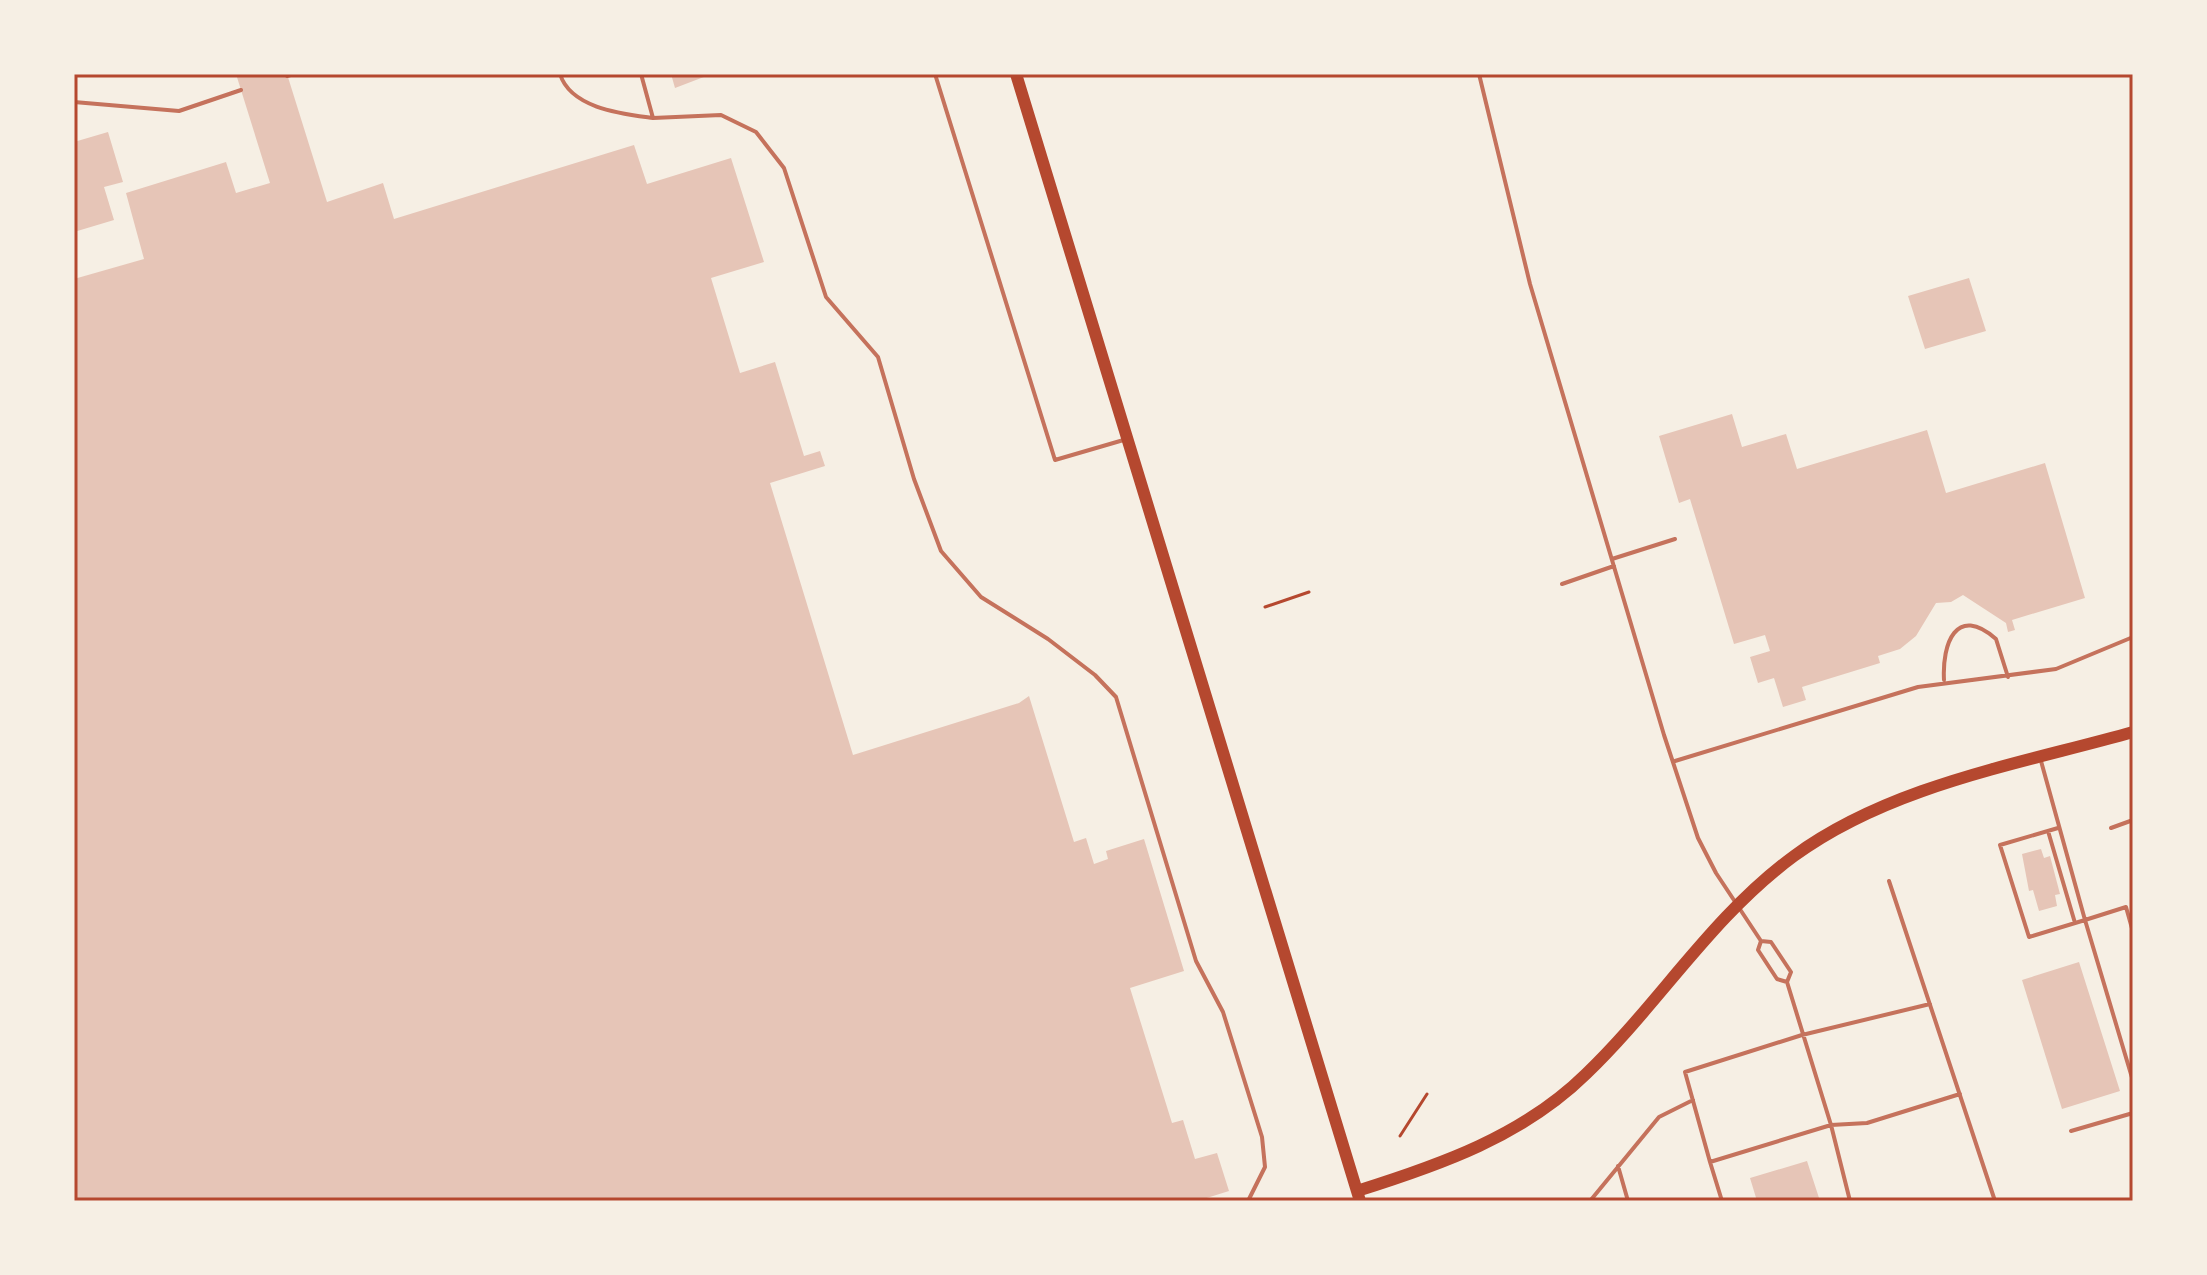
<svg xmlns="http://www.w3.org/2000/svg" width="2207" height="1275" viewBox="0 0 2207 1275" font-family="'Zilla Slab',serif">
<rect width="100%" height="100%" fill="#f6efe4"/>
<!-- building -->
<path fill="#e6c5b7" d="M 236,74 L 287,74 L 327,202 L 383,183 L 394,219 L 634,145 L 647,184 L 731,158 L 764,262 L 711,278 L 740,373 L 775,362 L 804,456 L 820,451 L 825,466 L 770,483 L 853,755 L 1019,703 L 1029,696 L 1074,842 L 1086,838 L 1094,864 L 1108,859 L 1106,851 L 1144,839 L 1184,971 L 1130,988 L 1172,1123 L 1183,1120 L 1195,1159 L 1217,1153 L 1229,1191 L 1197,1201 L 74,1201 L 74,279 L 144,259 L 126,193 L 226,162 L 236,193 L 270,183 Z
M 671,74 L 709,74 L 709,75 L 675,88 Z
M 108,132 L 123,182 L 104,187 L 114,220 L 74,232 L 74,142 Z
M 1969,278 L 1986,331 L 1925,349 L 1908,296 Z
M 1732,414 L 1742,447 L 1786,434 L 1797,469 L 1927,430 L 1946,493 L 2045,463 L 2085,598 L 2012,620 L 2015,630 L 2008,632 L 2006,623 L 1963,595 L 1951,602 L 1936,603 L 1916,636 L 1900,649 L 1878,656 L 1880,663 L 1802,687 L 1806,700 L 1783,707 L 1774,678 L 1758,683 L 1750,657 L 1770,651 L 1765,635 L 1734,644 L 1690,499 L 1679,503 L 1659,436 Z
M 2041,849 L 2044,858 L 2050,856 L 2060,894 L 2055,895 L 2057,906 L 2039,911 L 2033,890 L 2029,891 L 2022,854 Z
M 2079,962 L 2120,1091 L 2062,1109 L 2022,980 Z
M 1807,1161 L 1820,1201 L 1757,1201 L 1750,1178 Z"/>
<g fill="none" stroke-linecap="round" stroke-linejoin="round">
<!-- path -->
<path stroke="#b5482f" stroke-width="3" d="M 1265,607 L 1309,592
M 1400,1136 L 1427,1094"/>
<!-- service -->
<path stroke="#c5725c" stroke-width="4" d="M 560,74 C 571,109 624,114 653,118 L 641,74
M 935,74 L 1055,460 L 1127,439
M 1479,74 L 1530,284 L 1664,735 L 1698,838 L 1716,873 L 1761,941
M 287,76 L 294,74
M 74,102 L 179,111 L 241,90
M 653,118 L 721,115 L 756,132 L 784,168 L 826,297 L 878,357 L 914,479 L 941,551 L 981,597 L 1048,639 L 1095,675 L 1116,697 L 1196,961 L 1223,1012 L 1262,1137 L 1265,1167 L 1248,1201
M 1612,559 L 1675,539
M 1562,584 L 1614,566
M 1944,680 C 1942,644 1956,604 1996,639 L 2008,677
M 1675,761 L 1918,687 L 2056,669 L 2133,637
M 2041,761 L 2085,920 L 2029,937 L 2000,845 L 2058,828
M 2111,828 L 2133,820
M 2048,831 L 2075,923
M 1889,881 L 1995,1201
M 2133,932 L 2126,907 L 2085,920 L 2133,1081
M 1787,982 L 1777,979 L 1758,950 L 1761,941 L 1771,942 L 1791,972 L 1787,982 L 1831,1125 L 1850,1201
M 2071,1131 L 2133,1113
M 1710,1162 L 1685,1072 L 1802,1035 L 1930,1004
M 1618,1166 L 1628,1201
M 1590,1201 L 1659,1117 L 1693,1100
M 1722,1201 L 1710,1162 L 1831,1125 L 1867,1123 L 1960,1094"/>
<!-- secondary -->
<path stroke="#b5482f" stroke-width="12" d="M 1016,74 L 1360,1201
M 1357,1191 C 1440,1165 1523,1136 1586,1074 C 1659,1004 1711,917 1794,856 C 1891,785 2020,764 2133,732"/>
</g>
<!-- border -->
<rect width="2207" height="1275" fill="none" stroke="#f6efe4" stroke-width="152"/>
<rect x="76" y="76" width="2055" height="1123" fill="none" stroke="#b5482f" stroke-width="3"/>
</svg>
